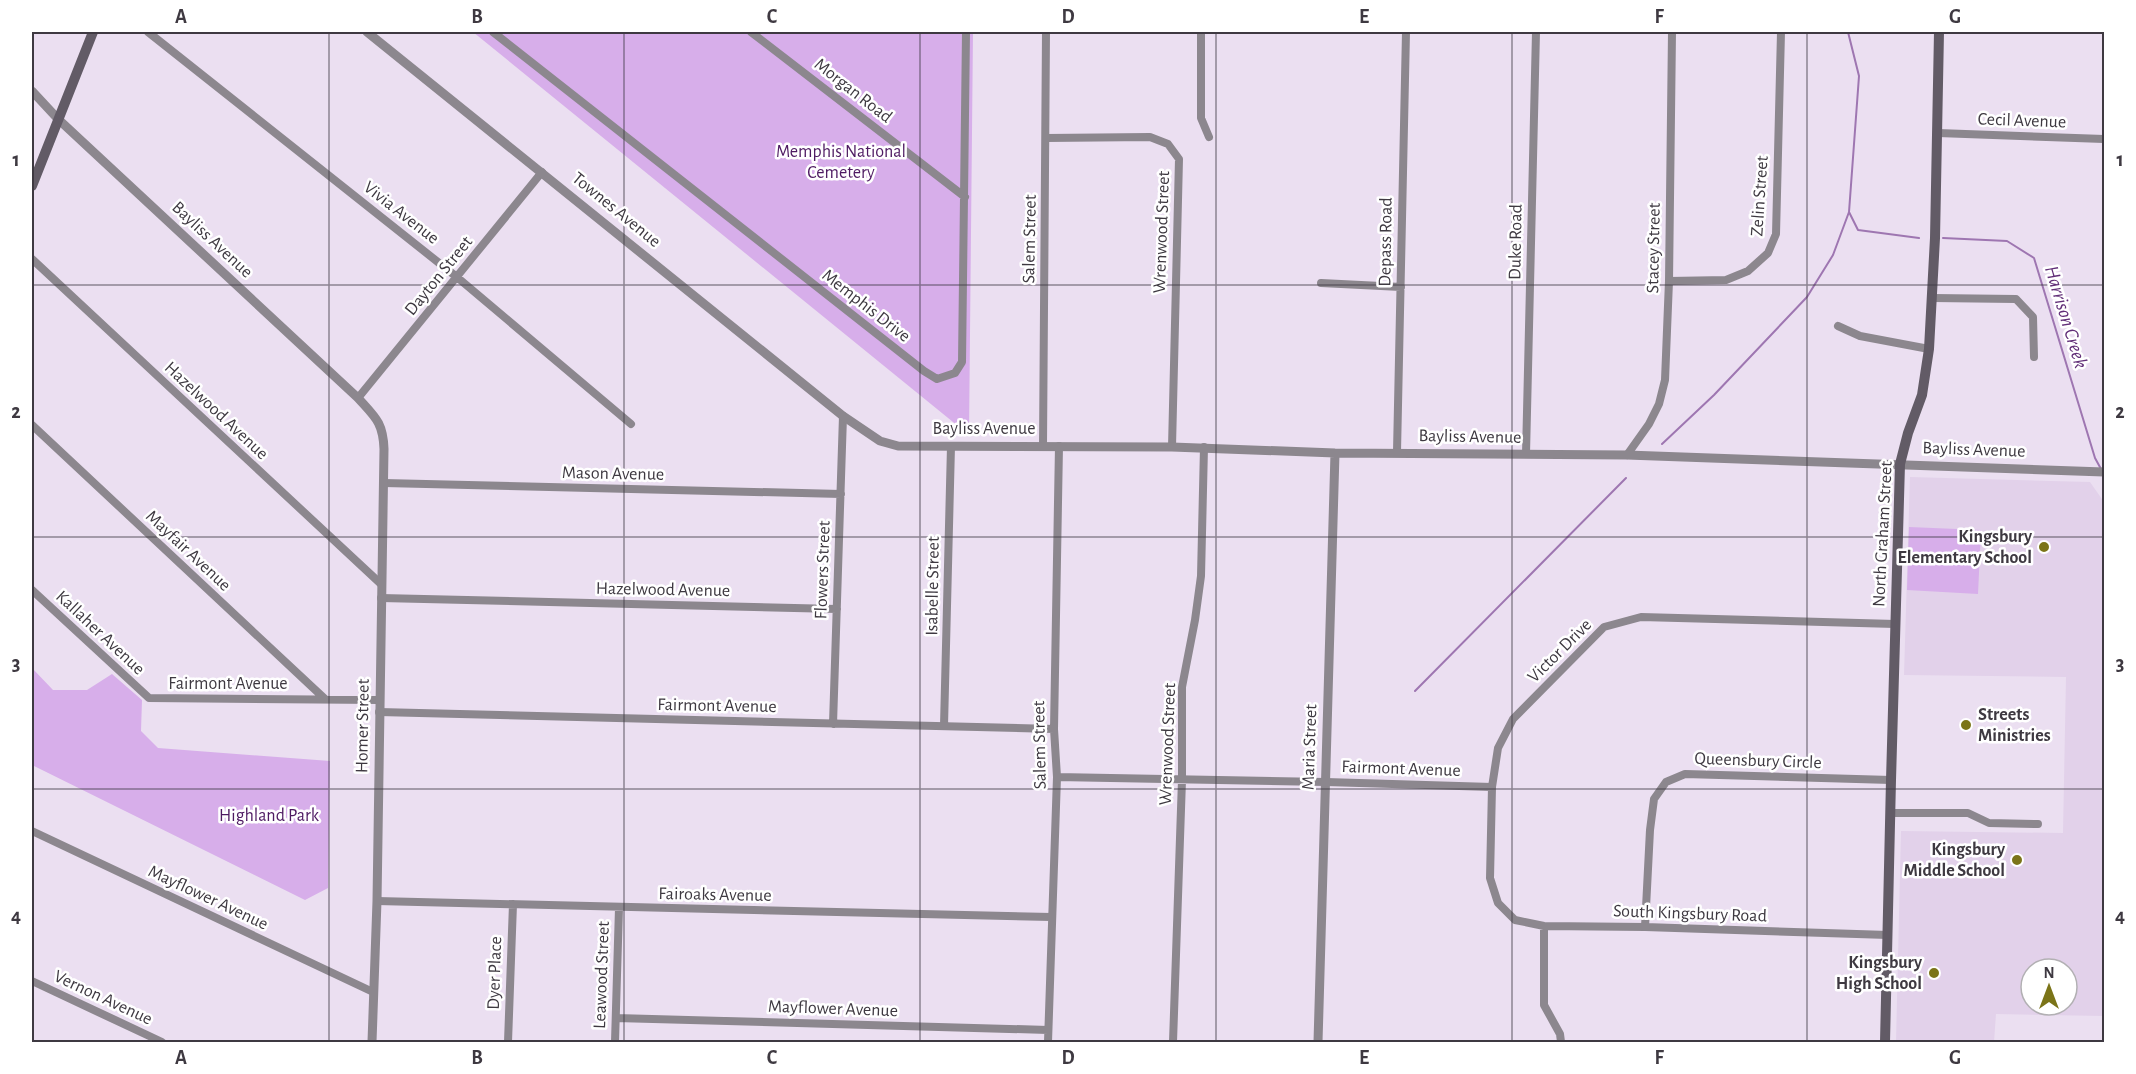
<svg xmlns="http://www.w3.org/2000/svg" width="2136" height="1074" viewBox="0 0 2136 1074" font-family="'Alegreya Sans',sans-serif">
<rect width="100%" height="100%" fill="#ebdff1"/>
<!-- built -->
<path fill="#e2d1ea" fill-rule="evenodd" d="M 1910,477 L 2090,482 L 2104,502 L 2104,1016 L 1996,1014 L 1994,1042 L 1896,1042 L 1901,831 L 2063,833 L 2066,677 L 1904,675 ZM 2031,969 L 2067,969 L 2067,1005 L 2031,1005 Z"/>
<!-- green -->
<path fill="#d7aeea" d="M 473,32 L 973,32 L 969,435 Z
M 1909,527 L 1981,530 L 1978,594 L 1907,590 Z
M 32,668 L 53,690 L 87,690 L 112,674 L 142,700 L 141,731 L 158,748 L 330,761 L 328,888 L 305,900 L 32,765 Z"/>
<g fill="none" stroke-linecap="round" stroke-linejoin="round">
<!-- stream -->
<path stroke="#9e76b1" stroke-width="2" d="M 1848,32 L 1859,76 L 1849,212 L 1858,230 L 1919,238
M 1943,238 L 2007,241 L 2034,258 L 2095,458 L 2101,469
M 1662,444 L 1714,395 L 1807,297 L 1833,255 L 1849,212
M 1415,691 L 1626,478"/>
<!-- minor -->
<path stroke="#8c878e" stroke-width="8" d="M 148,32 L 458,278 L 631,424
M 493,32 L 924,371 L 937,379 L 955,373 L 962,362 L 966,32
M 751,32 L 965,197
M 1201,32 L 1201,118 L 1209,137
M 1938,133 L 2104,139
M 1046,138 L 1150,137 L 1168,144 L 1179,159 L 1172,447
M 32,259 L 381,584
M 1669,281 L 1726,280 L 1748,271 L 1768,253 L 1776,234 L 1781,32
M 1321,283 L 1401,287
M 1933,298 L 2016,299 L 2033,317 L 2034,357
M 1838,326 L 1860,336 L 1929,349
M 358,398 L 542,172
M 32,425 L 325,699
M 1043,446 L 1046,32
M 1397,452 L 1406,32
M 1526,454 L 1536,32
M 1627,455 L 1649,424 L 1659,404 L 1665,380 L 1669,281 L 1672,32
M 384,483 L 841,494
M 32,590 L 149,698 L 379,700
M 381,598 L 837,609
M 379,712 L 1054,729
M 833,724 L 843,416
M 944,726 L 951,446
M 1057,777 L 1326,782 L 1492,787
M 1890,813 L 1968,813 L 1989,823 L 2038,824
M 32,831 L 373,992
M 377,901 L 1051,917
M 1544,926 L 1544,1005 L 1560,1034 L 1561,1042
M 1645,927 L 1650,830 L 1654,799 L 1666,782 L 1685,774 L 1891,780
M 1888,935 L 1645,927 L 1544,926 L 1515,920 L 1498,903 L 1490,878 L 1492,787 L 1498,748 L 1513,719 L 1604,627 L 1641,617 L 1895,624
M 32,981 L 162,1042
M 616,1018 L 1048,1030
M 508,1042 L 513,904
M 615,1042 L 619,908
M 1048,1042 L 1057,777 L 1054,729 L 1059,446
M 1173,1042 L 1182,780 L 1182,687 L 1195,620 L 1201,576 L 1204,447"/>
<!-- tertiary -->
<path stroke="#8c878e" stroke-width="9" d="M 367,32 L 843,416 L 880,441 L 898,446 L 1172,447 L 1335,453 L 1627,455 L 2104,472
M 32,91 L 58,119 L 358,398 C 375,417 383,422 384,449 L 377,901 L 372,1042
M 1318,1042 L 1335,453"/>
<!-- secondary -->
<path stroke="#625b66" stroke-width="10" d="M 32,186 L 93,32
M 1885,1042 L 1891,780 L 1900,464 L 1908,433 L 1922,395 L 1929,349 L 1935,238 L 1939,32"/>
</g>
<!-- grid -->
<path fill="none" stroke="#3e3941" stroke-width="1.5" stroke-opacity="0.55" d="M 329,32 L 329,1042M 624,32 L 624,1042M 920,32 L 920,1042M 1216,32 L 1216,1042M 1512,32 L 1512,1042M 1807,32 L 1807,1042M 32,285 L 2104,285M 32,537 L 2104,537M 32,789 L 2104,789"/>
<!-- markers -->
<g fill="#7b7418" stroke="#fff" stroke-width="2">
<circle cx="2044" cy="547" r="6"/>
<circle cx="1966" cy="725" r="6"/>
<circle cx="2017" cy="860" r="6"/>
<circle cx="1934" cy="973" r="6"/>
</g>
<g text-anchor="middle" dominant-baseline="central" stroke-width="5" stroke-linejoin="round" paint-order="stroke">
<!-- street labels -->
<g font-size="18" fill="#3e3941" stroke="#fff">
<text transform="translate(853 91) rotate(38)">Morgan Road</text>
<text transform="translate(2022 121) rotate(2)">Cecil Avenue</text>
<text transform="translate(1760 196) rotate(-86)">Zelin Street</text>
<text transform="translate(616 210) rotate(39)">Townes Avenue</text>
<text transform="translate(401 213) rotate(38)">Vivia Avenue</text>
<text transform="translate(1162 232) rotate(-88)">Wrenwood Street</text>
<text transform="translate(1030 239) rotate(-89)">Salem Street</text>
<text transform="translate(212 240) rotate(43)">Bayliss Avenue</text>
<text transform="translate(1386 242) rotate(-89)">Depass Road</text>
<text transform="translate(1516 242) rotate(-89)">Duke Road</text>
<text transform="translate(1654 248) rotate(-89)">Stacey Street</text>
<text transform="translate(439 276) rotate(-51)">Dayton Street</text>
<text transform="translate(866 306) rotate(38)">Memphis Drive</text>
<text transform="translate(216 411) rotate(43)">Hazelwood Avenue</text>
<text x="984" y="429">Bayliss Avenue</text>
<text transform="translate(1470 437) rotate(1)">Bayliss Avenue</text>
<text transform="translate(1974 450) rotate(2)">Bayliss Avenue</text>
<text transform="translate(613 474) rotate(1)">Mason Avenue</text>
<text transform="translate(1883 534) rotate(-87)">North Graham Street</text>
<text transform="translate(188 551) rotate(43)">Mayfair Avenue</text>
<text transform="translate(823 570) rotate(-88)">Flowers Street</text>
<text transform="translate(933 586) rotate(-89)">Isabelle Street</text>
<text transform="translate(663 590) rotate(1)">Hazelwood Avenue</text>
<text transform="translate(100 633) rotate(43)">Kallaher Avenue</text>
<text transform="translate(1560 651) rotate(-45)">Victor Drive</text>
<text x="228" y="684">Fairmont Avenue</text>
<text transform="translate(717 706) rotate(1)">Fairmont Avenue</text>
<text transform="translate(363 726) rotate(-89)">Homer Street</text>
<text transform="translate(1168 744) rotate(-88)">Wrenwood Street</text>
<text transform="translate(1040 745) rotate(-91)">Salem Street</text>
<text transform="translate(1310 747) rotate(-88)">Maria Street</text>
<text transform="translate(1758 761) rotate(2)">Queensbury Circle</text>
<text transform="translate(1401 769) rotate(2)">Fairmont Avenue</text>
<text transform="translate(715 895) rotate(1)">Fairoaks Avenue</text>
<text transform="translate(208 898) rotate(25)">Mayflower Avenue</text>
<text transform="translate(1690 914) rotate(2)">South Kingsbury Road</text>
<text transform="translate(495 973) rotate(-88)">Dyer Place</text>
<text transform="translate(602 975) rotate(-88)">Leawood Street</text>
<text transform="translate(103 998) rotate(25)">Vernon Avenue</text>
<text transform="translate(833 1009) rotate(2)">Mayflower Avenue</text>
</g>
<!-- park labels -->
<g font-size="18" fill="#4e1a62" stroke="#fff">
<text x="841" y="152">Memphis National<tspan x="841" dy="21">Cemetery</tspan></text>
<text x="269" y="816">Highland Park</text>
</g>
<!-- poi labels -->
<g font-size="18" font-weight="bold" fill="#3e3941" stroke="#fff" text-anchor="end">
<text x="2032" y="537">Kingsbury<tspan x="2032" dy="21">Elementary School</tspan></text>
<text x="1978" y="715" text-anchor="start">Streets<tspan x="1978" dy="21">Ministries</tspan></text>
<text x="2005" y="850">Kingsbury<tspan x="2005" dy="21">Middle School</tspan></text>
<text x="1922" y="963">Kingsbury<tspan x="1922" dy="21">High School</tspan></text>
</g>
<!-- water labels -->
<g font-size="20" font-style="italic" fill="#622f78" stroke="#fff">
<text transform="translate(2066 317) rotate(73)">Harrison Creek</text>
</g>
</g>
<!-- border -->
<rect width="2136" height="1074" fill="none" stroke="#ffffff" stroke-width="66"/>
<!-- north arrow -->
<g transform="translate(2049 987)"><circle r="28" fill="#ffffff" stroke="#b2b0b3" stroke-width="1.5"/>
<path d="M0-4.5L10 22L0 15L-10 22Z" fill="#7b7418"/>
<text y="-9" font-size="16" font-weight="bold" text-anchor="middle" fill="#3e3941">N</text>
</g>
<rect x="33" y="33" width="2070" height="1008" fill="none" stroke="#3e3941" stroke-width="2"/>
<g font-size="20" text-anchor="middle" font-weight="bold" fill="#3e3941">
<text x="181" y="23">A</text>
<text x="477" y="23">B</text>
<text x="772" y="23">C</text>
<text x="1068" y="23">D</text>
<text x="1364" y="23">E</text>
<text x="1659" y="23">F</text>
<text x="1955" y="23">G</text>
<text x="16" y="166">1</text>
<text x="2120" y="166">1</text>
<text x="16" y="418">2</text>
<text x="2120" y="418">2</text>
<text x="16" y="670">3</text>
<text x="2120" y="670">3</text>
<text x="16" y="922">4</text>
<text x="2120" y="922">4</text>
<text x="181" y="1064">A</text>
<text x="477" y="1064">B</text>
<text x="772" y="1064">C</text>
<text x="1068" y="1064">D</text>
<text x="1364" y="1064">E</text>
<text x="1659" y="1064">F</text>
<text x="1955" y="1064">G</text>
</g>
</svg>
